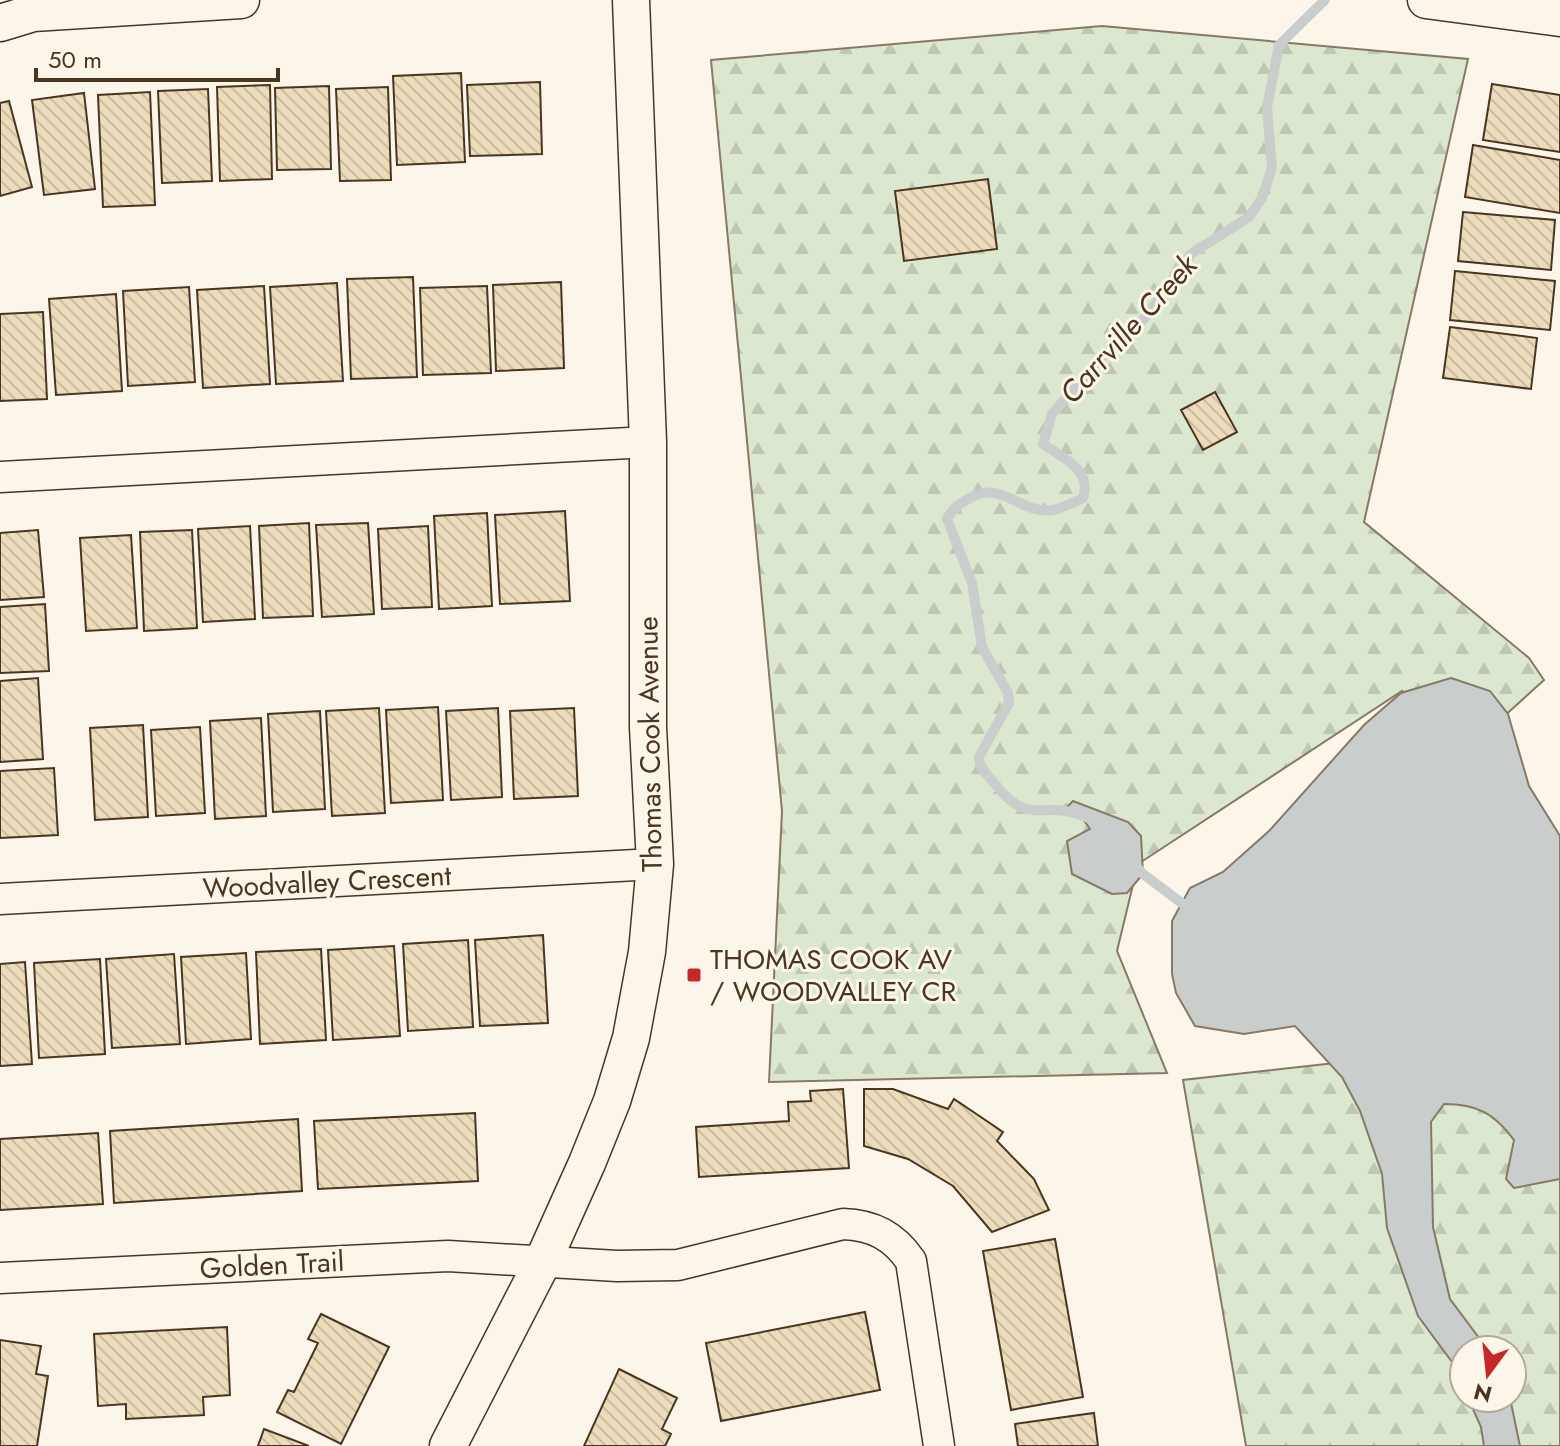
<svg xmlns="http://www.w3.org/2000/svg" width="1560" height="1446" viewBox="0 0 1560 1446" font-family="Jost,sans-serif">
<defs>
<pattern id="forest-firs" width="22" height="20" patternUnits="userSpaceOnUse" patternTransform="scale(2)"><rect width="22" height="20" fill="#dce7d0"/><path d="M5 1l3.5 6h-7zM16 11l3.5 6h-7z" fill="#bec7b2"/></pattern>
<pattern id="building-back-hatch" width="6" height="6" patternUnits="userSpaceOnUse" patternTransform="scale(2)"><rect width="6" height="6" fill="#ecdcbc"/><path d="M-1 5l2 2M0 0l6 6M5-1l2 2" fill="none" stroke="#ccbda1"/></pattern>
</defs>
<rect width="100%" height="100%" fill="#fbf6e9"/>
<!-- forest -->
<path fill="url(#forest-firs)" stroke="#887966" stroke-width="2" fill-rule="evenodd" d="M 1102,26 L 1468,59 L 1364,522 L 1529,658 L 1544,680 L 1479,739 L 1402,691 L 1138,864 L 1117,951 L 1167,1073 L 769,1082 L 782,811 L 711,60 Z
M 1560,1038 L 1560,1446 L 1246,1446 L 1183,1080 ZM 1464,1350 L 1512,1350 L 1512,1398 L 1464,1398 Z"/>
<!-- water -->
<path fill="#c9cecd" stroke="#887966" stroke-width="2" d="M 1451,678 L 1490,691 L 1508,714 L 1529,786 L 1560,836 L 1560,1179 L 1514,1188 L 1506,1179 L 1514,1140 C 1494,1113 1477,1104 1444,1104 L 1431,1122 L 1433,1227 L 1450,1299 L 1488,1350 L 1464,1350 L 1464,1389 L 1452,1362 L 1418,1316 L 1387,1228 L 1382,1174 L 1360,1111 L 1342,1077 L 1295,1026 L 1244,1034 L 1195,1026 L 1176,993 L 1172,974 L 1172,921 L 1190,888 L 1223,872 L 1269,831 L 1364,725 L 1401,693 Z
M 1073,801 L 1128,822 L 1141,836 L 1143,874 L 1127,893 L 1112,894 L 1072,874 L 1067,841 L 1090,829 L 1079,814 L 1064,810 Z
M 1468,1398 L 1510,1398 L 1520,1446 L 1484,1446 L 1481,1427 Z"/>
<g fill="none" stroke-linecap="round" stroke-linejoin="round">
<!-- stream -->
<path stroke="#c9cecd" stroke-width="10" d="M 1088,818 C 1041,797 1031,830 994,783 C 987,774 979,768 979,757 L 1009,703 L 1008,693 L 982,647 L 972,583 L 947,519 C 953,508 959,504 970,498 C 1002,479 1020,515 1053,510 C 1063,508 1074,502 1083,498 C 1092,469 1064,459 1043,444 L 1052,414 L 1097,362 L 1144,319 L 1191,254 L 1249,217 L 1262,198 L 1272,168 L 1267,108 L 1279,45 L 1325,0
M 1135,865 L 1143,874 L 1191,910"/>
</g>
<!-- building -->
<path fill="url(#building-back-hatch)" stroke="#4a3520" stroke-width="2" d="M 461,73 L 465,162 L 397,165 L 393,76 Z
M 540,82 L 542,154 L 470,156 L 467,85 Z
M 1492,84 L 1560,95 L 1560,152 L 1483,140 Z
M 270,85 L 272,179 L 220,181 L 217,87 Z
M 329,86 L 331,169 L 277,170 L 275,88 Z
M 388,87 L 391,180 L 340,181 L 336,89 Z
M 208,89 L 212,181 L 162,183 L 158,91 Z
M 150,92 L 155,205 L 103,207 L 98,95 Z
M 84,93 L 95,189 L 44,195 L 32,100 Z
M 9,101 L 32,187 L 0,196 L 0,103 Z
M 1473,145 L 1560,160 L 1560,213 L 1465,197 Z
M 988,179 L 997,249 L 904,261 L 895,191 Z
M 1463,212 L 1555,220 L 1551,270 L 1458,261 Z
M 1455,271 L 1555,281 L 1550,330 L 1450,320 Z
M 413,277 L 417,377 L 351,379 L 347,279 Z
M 561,282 L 564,368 L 496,371 L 493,285 Z
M 337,283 L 343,381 L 276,384 L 270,287 Z
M 264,286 L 270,384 L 203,388 L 197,290 Z
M 487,286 L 491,373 L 423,375 L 420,288 Z
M 189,287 L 195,382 L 128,386 L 123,291 Z
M 116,294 L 122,391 L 56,395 L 49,299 Z
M 43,312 L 47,399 L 0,401 L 0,314 Z
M 1450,327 L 1537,338 L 1531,389 L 1443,378 Z
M 1215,392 L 1237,432 L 1203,450 L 1181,410 Z
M 565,511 L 570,601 L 500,604 L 495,515 Z
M 487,513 L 492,606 L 439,609 L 434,516 Z
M 309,523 L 313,616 L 263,618 L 259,526 Z
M 368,523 L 374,614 L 322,617 L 316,525 Z
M 250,526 L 255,619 L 203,622 L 198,529 Z
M 428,526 L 432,607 L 382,609 L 378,529 Z
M 38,530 L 44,597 L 0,600 L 0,533 Z
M 192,530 L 197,628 L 144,631 L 140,532 Z
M 131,535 L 137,628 L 86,631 L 80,538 Z
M 45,604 L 49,671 L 0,673 L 0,607 Z
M 38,678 L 43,759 L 0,762 L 0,681 Z
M 438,707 L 443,800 L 391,803 L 386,710 Z
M 379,708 L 385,813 L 332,816 L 326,711 Z
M 498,708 L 502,797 L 451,800 L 446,711 Z
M 574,708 L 578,796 L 514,799 L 510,711 Z
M 320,711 L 325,809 L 273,812 L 268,714 Z
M 261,718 L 266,816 L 215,819 L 210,721 Z
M 143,725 L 148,817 L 95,820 L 90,728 Z
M 200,727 L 205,813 L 156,816 L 151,730 Z
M 54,768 L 58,835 L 0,838 L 0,771 Z
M 543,935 L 548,1023 L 480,1026 L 475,940 Z
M 468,940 L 473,1027 L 408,1031 L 403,944 Z
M 394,946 L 400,1036 L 333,1040 L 328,950 Z
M 321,949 L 326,1040 L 260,1044 L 256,952 Z
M 246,953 L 251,1039 L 186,1044 L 181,957 Z
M 174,954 L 180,1044 L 112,1048 L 106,959 Z
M 100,959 L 105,1054 L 39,1058 L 34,963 Z
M 25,962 L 32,1064 L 0,1066 L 0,964 Z
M 843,1089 L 849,1168 L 699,1177 L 696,1127 L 789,1121 L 788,1102 L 811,1101 L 810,1091 Z
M 864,1089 L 893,1089 L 948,1109 L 954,1099 L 1003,1132 L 997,1141 L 1034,1179 L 1049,1210 L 992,1232 L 953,1186 L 908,1159 L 864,1146 Z
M 475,1113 L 478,1181 L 318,1189 L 314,1121 Z
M 298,1119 L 302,1191 L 114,1203 L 110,1131 Z
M 98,1133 L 103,1204 L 0,1210 L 0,1139 Z
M 1055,1239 L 1083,1397 L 1011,1410 L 983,1251 Z
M 865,1312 L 880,1390 L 721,1421 L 706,1343 Z
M 321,1314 L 389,1347 L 341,1444 L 277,1412 L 288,1390 L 294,1392 L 318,1343 L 308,1339 Z
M 227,1327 L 230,1395 L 203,1397 L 204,1415 L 126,1419 L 126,1404 L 98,1406 L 94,1334 Z
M 0,1340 L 41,1346 L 36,1374 L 48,1376 L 37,1446 L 0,1446 Z
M 619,1369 L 677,1398 L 662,1429 L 671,1434 L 665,1446 L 584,1446 Z
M 1094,1413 L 1098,1446 L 1018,1446 L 1015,1424 Z
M 264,1429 L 309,1446 L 258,1446 Z"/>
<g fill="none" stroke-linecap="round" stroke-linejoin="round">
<defs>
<path id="minor" d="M 0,477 L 648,442
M 0,899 L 655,864
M 0,1278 L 448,1256 L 617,1266 L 678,1265 L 843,1224 C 873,1225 894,1236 911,1261 L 939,1446"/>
<path id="tertiary" d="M 1426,0 L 1560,18
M 0,23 L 33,13 L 241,0
M 448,1446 L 543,1261 L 587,1163 L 612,1101 L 631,1038 L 647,952 L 655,864 L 648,727 L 648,442 L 631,0"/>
</defs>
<!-- minor casing -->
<use href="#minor" stroke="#4a3520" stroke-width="33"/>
<!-- tertiary casing -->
<use href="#tertiary" stroke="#4a3520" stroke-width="39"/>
<!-- minor -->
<use href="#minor" stroke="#fbf6e9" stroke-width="30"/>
<!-- tertiary -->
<use href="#tertiary" stroke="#fbf6e9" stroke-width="36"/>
</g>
<!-- markers -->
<rect fill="#c62828" stroke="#fbf6e9" stroke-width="3" x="686" y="967" width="16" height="16" rx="4"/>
<g text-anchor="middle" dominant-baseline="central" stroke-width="6" stroke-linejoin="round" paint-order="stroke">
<!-- street labels -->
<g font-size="28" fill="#4a3520" stroke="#fbf6e9">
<text transform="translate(650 744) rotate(-91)">Thomas Cook Avenue</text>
<text transform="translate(327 882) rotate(-3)">Woodvalley Crescent</text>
<text transform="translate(272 1265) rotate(-3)">Golden Trail</text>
</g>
<!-- poi labels -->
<g font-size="28" fill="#4a3520" stroke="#fbf6e9" text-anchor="start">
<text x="710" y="959">THOMAS COOK AV<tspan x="710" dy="32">/ WOODVALLEY CR</tspan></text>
</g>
<!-- water labels -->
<g font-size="30" font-style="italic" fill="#4a3520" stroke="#fbf6e9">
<text transform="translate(1128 329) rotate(-48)">Carrville Creek</text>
</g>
</g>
<!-- north arrow -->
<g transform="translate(1488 1374) rotate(195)"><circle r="38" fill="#fbf6e9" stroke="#b4a999" stroke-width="2"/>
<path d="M0-6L14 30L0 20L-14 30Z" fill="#c62828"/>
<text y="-12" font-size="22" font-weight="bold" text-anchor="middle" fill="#4a3520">N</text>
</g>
<!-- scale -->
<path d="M36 68v12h242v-12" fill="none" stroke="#4a3520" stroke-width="4"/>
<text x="48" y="68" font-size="24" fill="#4a3520" stroke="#fbf6e9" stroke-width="6" paint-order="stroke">50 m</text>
</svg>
